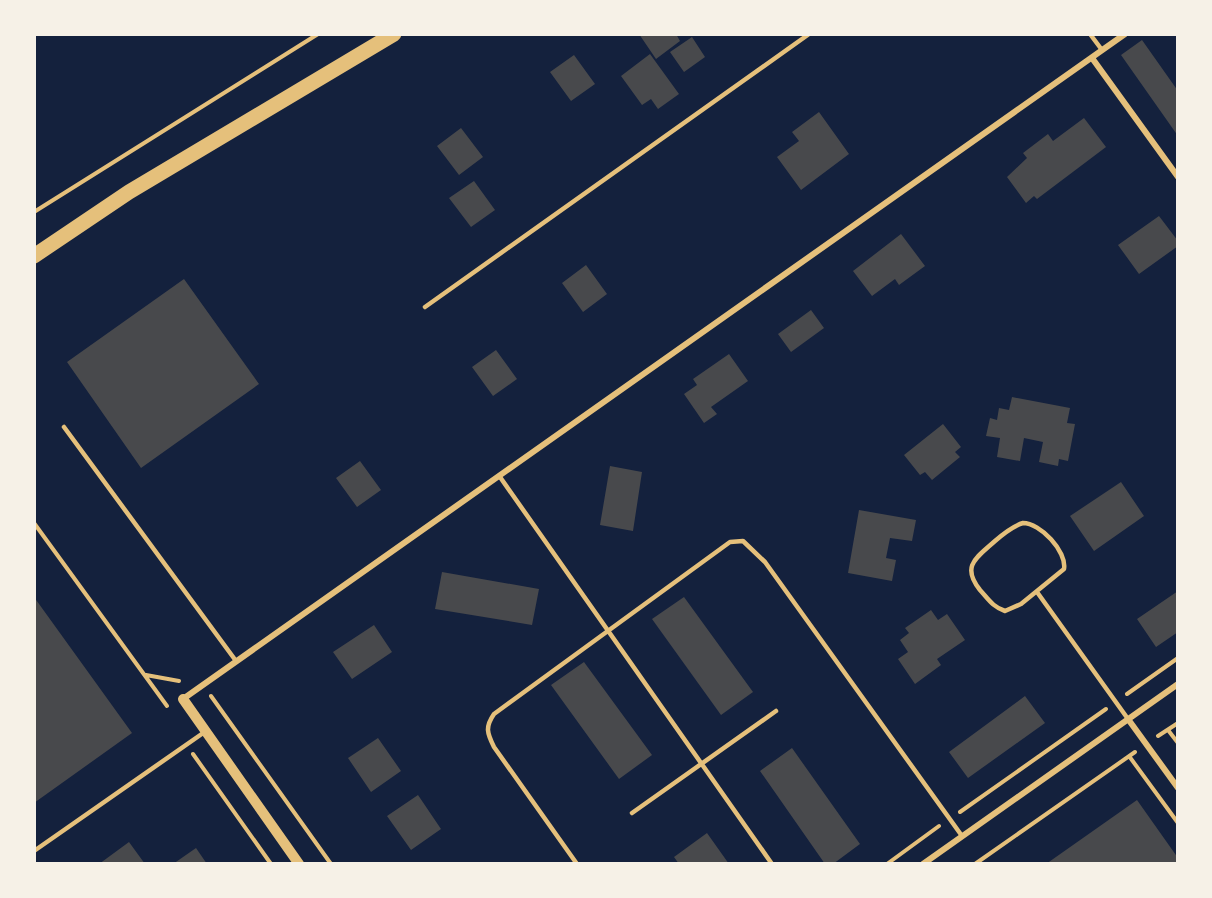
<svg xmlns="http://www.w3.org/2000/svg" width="1212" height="898" viewBox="0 0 1212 898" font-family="'Noto Sans',sans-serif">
<rect width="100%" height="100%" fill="#14213d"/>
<!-- building -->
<path fill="#48494c" d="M 639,34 L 676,34 L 680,41 L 656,59 Z
M 692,37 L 705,57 L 684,72 L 670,52 Z
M 1142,40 L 1178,91 L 1178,136 L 1121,55 Z
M 650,54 L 679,94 L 658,109 L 651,99 L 642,105 L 621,76 Z
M 574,55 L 595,84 L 571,101 L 550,72 Z
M 819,112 L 849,154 L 801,190 L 777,157 L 799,141 L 792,132 Z
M 1084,118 L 1106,147 L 1037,199 L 1034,196 L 1026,203 L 1007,177 L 1027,158 L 1023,153 L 1048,134 L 1053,141 Z
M 461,128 L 483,157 L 459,175 L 437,146 Z
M 474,181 L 495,210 L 471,227 L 449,198 Z
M 1159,216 L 1178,241 L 1178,246 L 1139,274 L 1118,245 Z
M 901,234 L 925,266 L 899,285 L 895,279 L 872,296 L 853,271 Z
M 586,265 L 607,294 L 583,312 L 562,283 Z
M 184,279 L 259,384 L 141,468 L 67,362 Z
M 811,310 L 824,328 L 791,352 L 778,334 Z
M 496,350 L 517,379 L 493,396 L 472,367 Z
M 729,354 L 748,381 L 711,407 L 717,414 L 704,423 L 684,394 L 697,385 L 693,379 Z
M 1012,397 L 1070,408 L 1067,423 L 1075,424 L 1068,461 L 1059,459 L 1058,466 L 1039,462 L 1043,442 L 1024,438 L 1020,461 L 997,457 L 1000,438 L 986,436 L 990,418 L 997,420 L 999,408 L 1009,410 Z
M 943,424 L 961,447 L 955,452 L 960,457 L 932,480 L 925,472 L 920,475 L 904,455 Z
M 360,461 L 381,490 L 357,507 L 336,478 Z
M 610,466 L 642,472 L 633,531 L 600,525 Z
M 1121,482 L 1144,516 L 1094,551 L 1070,516 Z
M 859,510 L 916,520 L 912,541 L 890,538 L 886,558 L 896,560 L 892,581 L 848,573 Z
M 442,572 L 539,589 L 532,625 L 435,609 Z
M 1178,591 L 1178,632 L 1156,647 L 1137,619 Z
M 34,597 L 132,733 L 34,803 Z
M 684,597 L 753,692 L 721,715 L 652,619 Z
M 931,610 L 938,620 L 947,614 L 965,640 L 937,659 L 941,665 L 915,684 L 898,659 L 908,652 L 900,640 L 909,633 L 905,628 Z
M 374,625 L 392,652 L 352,679 L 333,652 Z
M 584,662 L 652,755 L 619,779 L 551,685 Z
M 1025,696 L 1045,723 L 968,778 L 949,752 Z
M 378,738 L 401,771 L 371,792 L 348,758 Z
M 792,748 L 860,844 L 833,864 L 825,864 L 760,771 Z
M 418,795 L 441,829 L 411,850 L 387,816 Z
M 1137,800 L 1178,858 L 1178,864 L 1046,864 Z
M 707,833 L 729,864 L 679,864 L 674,857 Z
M 129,842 L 145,864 L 99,864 Z
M 196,848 L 207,864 L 173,864 Z"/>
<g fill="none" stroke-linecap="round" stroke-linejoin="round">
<!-- path -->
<path stroke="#e5c07b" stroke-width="4" d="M 34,212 L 318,34
M 34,523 L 167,706
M 146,675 L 179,681
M 1127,694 L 1178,658
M 211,696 L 331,864
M 1168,730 L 1178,743
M 1158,736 L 1178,723
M 193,754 L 271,864
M 1129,756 L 1178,823
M 960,812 L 1106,709
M 887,864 L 939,826
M 975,864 L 1135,752"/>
<!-- service -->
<path stroke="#e5c07b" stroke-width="4.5" d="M 1090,34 L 1102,50
M 425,307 L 809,34
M 64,427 L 236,661
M 500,477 L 772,864
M 1023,523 C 1040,523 1067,551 1064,569 L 1021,604 L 1005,611 C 993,607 989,600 980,590 C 961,566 976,558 995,541 C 1003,534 1013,526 1023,523 Z
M 1037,592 L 1128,719
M 632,813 L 776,711
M 34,851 L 206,731
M 577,864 L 494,747 C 487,733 485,727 494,714 L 730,542 L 743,541 L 765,562 L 962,836"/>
<!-- minor -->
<path stroke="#e5c07b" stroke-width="6" d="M 1092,58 L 1178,177
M 183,699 L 1125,34
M 1128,719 L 1178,788
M 923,864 L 1178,684"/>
<!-- tertiary -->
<path stroke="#e5c07b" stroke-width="10" d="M 183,699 L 299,864"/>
<!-- primary -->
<path stroke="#e5c07b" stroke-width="15" d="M 34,256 L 129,192 L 394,34"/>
</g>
<!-- border -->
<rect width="1212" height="898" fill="none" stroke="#f6f1e7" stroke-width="72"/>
</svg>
